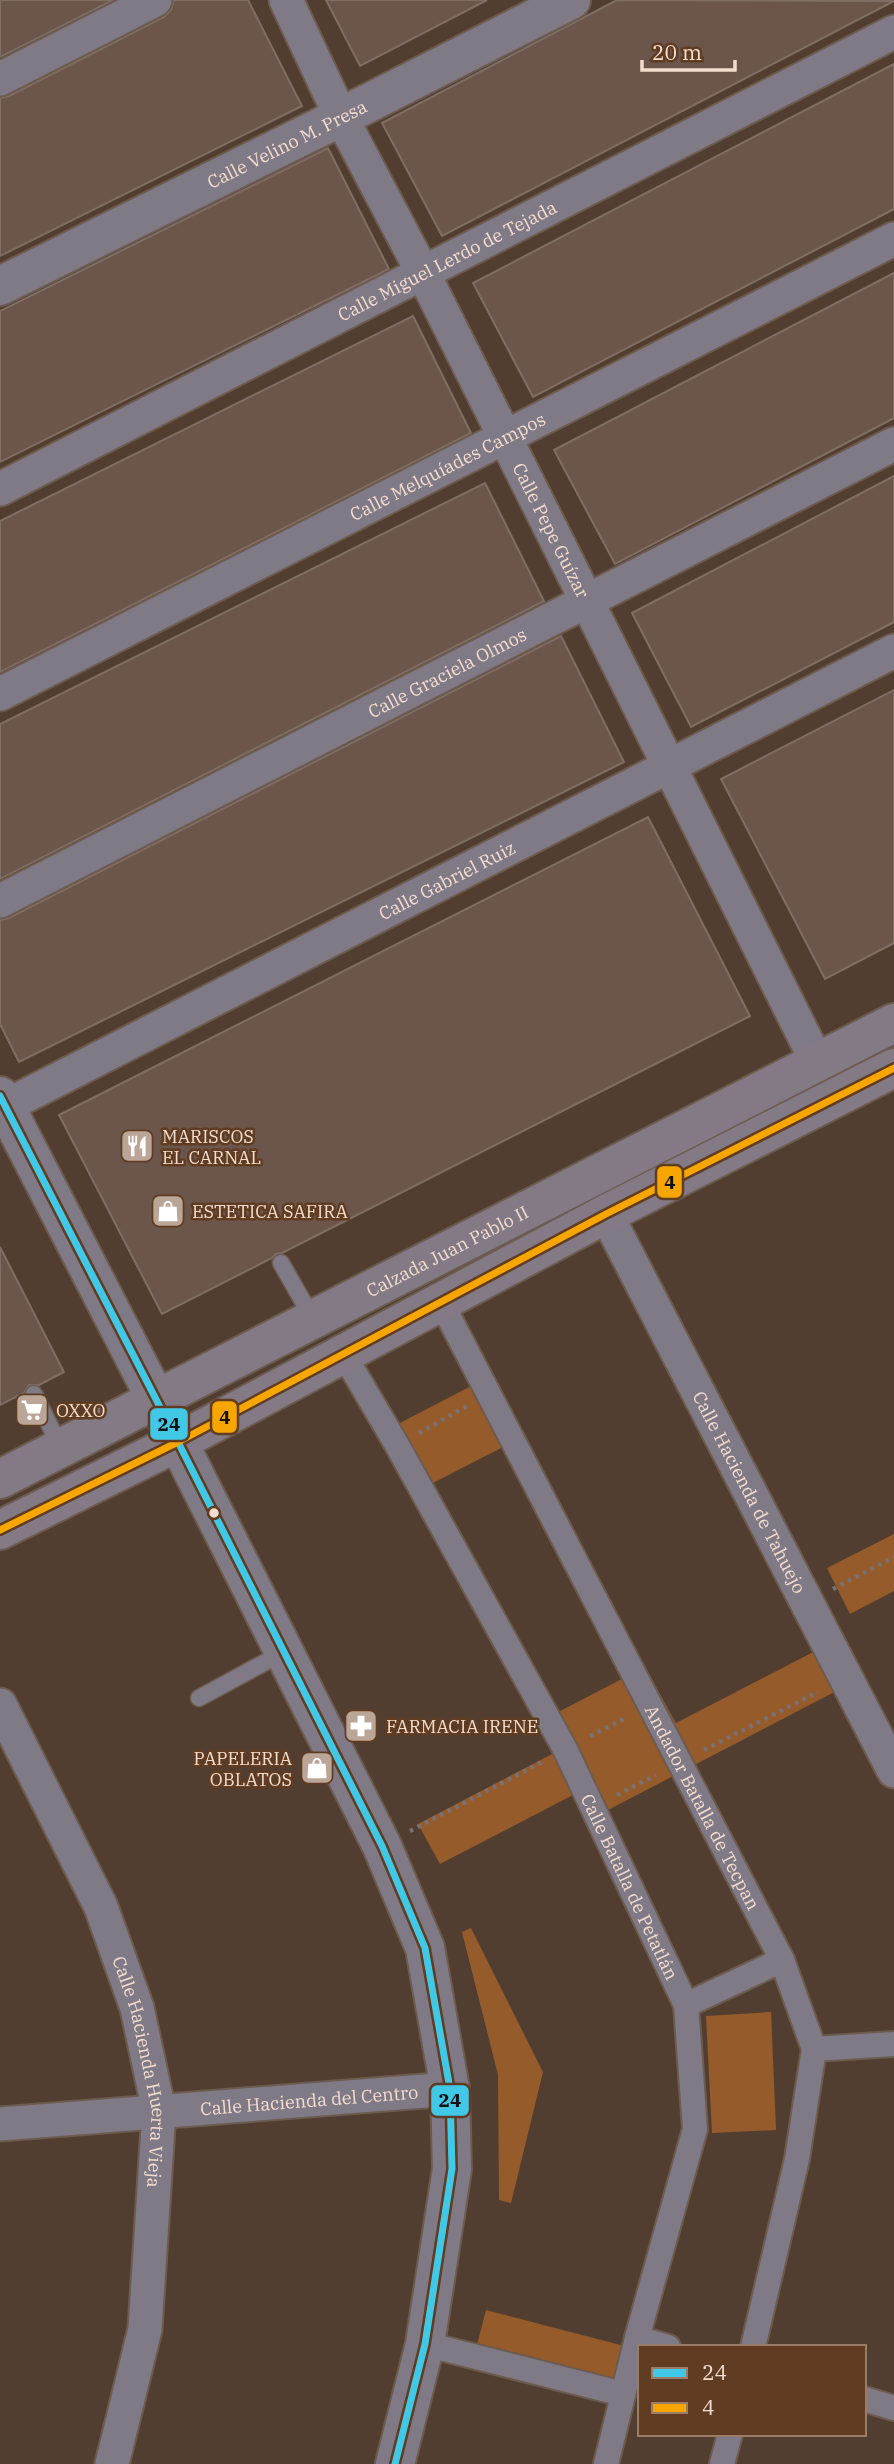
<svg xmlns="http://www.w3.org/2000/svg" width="894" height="2464" viewBox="0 0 894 2464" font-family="'IBM Plex Serif',serif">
<rect width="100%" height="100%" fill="#513e30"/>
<!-- green -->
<path fill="#965b2b" d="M 475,1384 L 507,1445 L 429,1485 L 398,1424 Z
M 894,1534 L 894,1591 L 850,1614 L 827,1568 Z
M 821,1648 L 842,1688 L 587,1821 L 573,1795 L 440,1864 L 418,1824 L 554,1753 L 539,1722 L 645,1667 L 676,1723 Z
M 471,1928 L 543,2072 L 511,2203 L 499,2200 L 498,2075 L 462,1932 Z
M 771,2012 L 776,2130 L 712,2133 L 706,2016 Z
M 486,2310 L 632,2348 L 618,2398 L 473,2360 Z"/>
<!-- building -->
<path fill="#6c554a" stroke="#806e65" stroke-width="2" d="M 0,0 L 113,0 L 0,57 Z
M 174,0 L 248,0 L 302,106 L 0,256 L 0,98 L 9,96 L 164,17 L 171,10 Z
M 326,0 L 487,0 L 360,66 Z
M 617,0 L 894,1 L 442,236 L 382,123 Z
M 894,64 L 894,209 L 533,397 L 473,283 Z
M 328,148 L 389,269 L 0,462 L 0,311 Z
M 894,273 L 894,418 L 615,564 L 554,450 Z
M 413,316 L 471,433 L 0,672 L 0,521 Z
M 894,476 L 894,622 L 691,727 L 632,613 Z
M 485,483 L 544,601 L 0,879 L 0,724 Z
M 561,636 L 624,762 L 19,1062 L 0,1024 L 0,920 L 9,918 Z
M 894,690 L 894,943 L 825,979 L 721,779 Z
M 648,817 L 750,1016 L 282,1253 L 276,1254 L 272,1258 L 162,1314 L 59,1115 Z
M 0,1247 L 64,1372 L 39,1385 L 29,1385 L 24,1393 L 0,1405 Z"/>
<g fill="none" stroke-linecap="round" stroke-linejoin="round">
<defs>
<path id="service" d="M 281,1263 L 313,1319
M 34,1394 L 61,1448
M 199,1698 L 284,1652"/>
<g id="pedestrian">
<path id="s1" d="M 441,1302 L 782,1960 L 814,2049 L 797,2159 L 753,2347"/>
<path id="s2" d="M 344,1355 L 397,1445 L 565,1749 L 686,2005 L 695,2129 L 637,2338 L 606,2464"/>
<path d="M 686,2005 L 782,1960"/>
<path d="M 814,2049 L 894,2044"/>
<path d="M 637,2338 L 668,2347"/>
<path d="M 425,2344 L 623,2394"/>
<path d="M 864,2399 L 894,2408"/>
<path d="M 722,2464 L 730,2434"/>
</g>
<g id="minor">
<path id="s3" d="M 286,0 L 341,117 L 423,273 L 817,1062"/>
<path d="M 0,79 L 155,0"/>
<path id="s4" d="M 0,489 L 894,32"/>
<path id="s5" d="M 0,694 L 894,239"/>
<path id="s6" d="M 0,901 L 894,444"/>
<path id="s7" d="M 0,1109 L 894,651"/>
<path id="s8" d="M 606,1214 L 894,1771"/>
<path id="s9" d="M 0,1705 L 101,1907 L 137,2008 L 159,2111 L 145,2329 L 112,2464"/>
<path id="s10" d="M 0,2124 L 450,2089"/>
</g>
<g id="tertiary">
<path id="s11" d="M 0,286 L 341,117 L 571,0"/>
<path d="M 0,1096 L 178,1442 L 382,1846 L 425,1948 L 450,2089 L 452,2169 L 425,2344 L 395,2464"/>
</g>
<g id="secondary">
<path id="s12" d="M 0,1479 L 894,1023"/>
<path d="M 0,1530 L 178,1442 L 606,1214 L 894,1068"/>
</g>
</defs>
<!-- service casing -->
<use href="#service" stroke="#6c5b4f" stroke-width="19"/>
<!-- pedestrian casing -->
<use href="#pedestrian" stroke="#6c5b4f" stroke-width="28"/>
<!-- minor casing -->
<use href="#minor" stroke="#6c5b4f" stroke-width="37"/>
<!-- tertiary casing -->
<use href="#tertiary" stroke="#6c5b4f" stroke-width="42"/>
<!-- secondary casing -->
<use href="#secondary" stroke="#6c5b4f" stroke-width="42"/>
<!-- path -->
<path stroke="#7a7175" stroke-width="4.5" stroke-dasharray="3.5 5" stroke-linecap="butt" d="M 419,1433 L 467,1406
M 833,1589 L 894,1557
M 590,1736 L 626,1718
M 704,1750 L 818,1692
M 617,1795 L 656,1775
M 410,1831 L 542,1762"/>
<!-- service -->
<use href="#service" stroke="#807a86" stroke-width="16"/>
<!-- pedestrian -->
<use href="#pedestrian" stroke="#807a86" stroke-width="24"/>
<!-- minor -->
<use href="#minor" stroke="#807a86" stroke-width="33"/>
<!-- tertiary -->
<use href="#tertiary" stroke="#807a86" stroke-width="38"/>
<!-- secondary -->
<use href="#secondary" stroke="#837a86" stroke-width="38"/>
<defs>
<path id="bus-1" d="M 0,1096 L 178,1442 L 382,1846 L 425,1948 L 450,2089 L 452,2169 L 425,2344 L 395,2464"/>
<path id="bus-2" d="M 0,1530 L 178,1442 L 606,1214 L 894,1068"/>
</defs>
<!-- bus-1 casing -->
<use href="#bus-1" stroke="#5f3c22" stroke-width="12"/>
<!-- bus-2 casing -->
<use href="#bus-2" stroke="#5f3c22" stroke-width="12"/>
<!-- bus-1 -->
<use href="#bus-1" stroke="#40c8e6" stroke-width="7"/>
<!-- bus-2 -->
<use href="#bus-2" stroke="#f7a600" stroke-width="7"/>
</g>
<!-- icons -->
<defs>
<symbol id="restaurant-square" viewBox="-11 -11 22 22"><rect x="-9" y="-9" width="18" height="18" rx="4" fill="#baa597" stroke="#5f3c22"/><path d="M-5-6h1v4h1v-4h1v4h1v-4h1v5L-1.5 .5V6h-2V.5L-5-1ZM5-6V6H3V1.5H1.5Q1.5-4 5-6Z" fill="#fff"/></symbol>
<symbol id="shop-square" viewBox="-11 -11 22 22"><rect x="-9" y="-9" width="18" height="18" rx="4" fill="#baa597" stroke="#5f3c22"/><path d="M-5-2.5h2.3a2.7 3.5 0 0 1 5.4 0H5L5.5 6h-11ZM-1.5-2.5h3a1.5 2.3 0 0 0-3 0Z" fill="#fff"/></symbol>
<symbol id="supermarket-square" viewBox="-11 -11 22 22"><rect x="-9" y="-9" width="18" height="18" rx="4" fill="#baa597" stroke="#5f3c22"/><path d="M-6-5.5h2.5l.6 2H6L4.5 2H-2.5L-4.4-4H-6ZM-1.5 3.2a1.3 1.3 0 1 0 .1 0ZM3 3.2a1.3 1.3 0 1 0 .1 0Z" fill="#fff"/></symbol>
<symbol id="pharmacy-square" viewBox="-11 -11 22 22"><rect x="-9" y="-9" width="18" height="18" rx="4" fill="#baa597" stroke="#5f3c22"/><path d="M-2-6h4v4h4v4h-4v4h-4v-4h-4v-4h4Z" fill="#fff"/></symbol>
</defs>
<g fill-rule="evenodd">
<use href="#restaurant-square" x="118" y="1127" width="38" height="38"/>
<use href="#shop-square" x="149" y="1192" width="38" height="38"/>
<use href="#supermarket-square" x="13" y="1391" width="38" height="38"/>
<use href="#pharmacy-square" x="342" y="1707" width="38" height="38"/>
<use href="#shop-square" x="298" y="1749" width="38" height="38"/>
</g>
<!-- markers -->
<circle fill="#f3ddce" stroke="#5f3c22" stroke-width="2.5" cx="214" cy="1513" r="6"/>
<g text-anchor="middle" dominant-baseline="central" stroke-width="5" stroke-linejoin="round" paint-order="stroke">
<!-- street labels -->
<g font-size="18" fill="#f3ddce" stroke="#5f3c22">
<text stroke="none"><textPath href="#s11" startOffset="320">Calle Velino M. Presa</textPath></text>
<text stroke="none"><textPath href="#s4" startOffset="502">Calle Miguel Lerdo de Tejada</textPath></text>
<text stroke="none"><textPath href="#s5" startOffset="502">Calle Melquíades Campos</textPath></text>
<text stroke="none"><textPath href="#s3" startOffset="593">Calle Pepe Guízar</textPath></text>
<text stroke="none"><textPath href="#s6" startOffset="502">Calle Graciela Olmos</textPath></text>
<text stroke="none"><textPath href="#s7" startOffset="502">Calle Gabriel Ruiz</textPath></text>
<text stroke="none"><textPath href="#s12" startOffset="502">Calzada Juan Pablo II</textPath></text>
<text stroke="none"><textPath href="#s8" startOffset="313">Calle Hacienda de Tahuejo</textPath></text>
<text stroke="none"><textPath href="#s1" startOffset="569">Andador Batalla de Tecpan</textPath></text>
<text stroke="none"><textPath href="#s2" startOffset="604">Calle Batalla de Petatlán</textPath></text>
<text stroke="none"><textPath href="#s9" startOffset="397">Calle Hacienda Huerta Vieja</textPath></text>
<text stroke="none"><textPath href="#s10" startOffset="310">Calle Hacienda del Centro</textPath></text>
</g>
<!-- poi labels -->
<g font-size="18" fill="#f3ddce" stroke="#5f3c22" text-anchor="start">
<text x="162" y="1136">MARISCOS<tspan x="162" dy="21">EL CARNAL</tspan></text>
<text x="192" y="1211">ESTETICA SAFIRA</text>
<text x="56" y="1410">OXXO</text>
<text x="386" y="1726">FARMACIA IRENE</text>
<text x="292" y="1758" text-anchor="end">PAPELERIA<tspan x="292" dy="21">OBLATOS</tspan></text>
</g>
</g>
<g stroke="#5f3c22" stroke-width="2.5">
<rect x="656" y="1165" width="27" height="34" rx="7" fill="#f7a600"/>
<rect x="211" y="1400" width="27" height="34" rx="7" fill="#f7a600"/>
<rect x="149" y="1407" width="40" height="34" rx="7" fill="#40c8e6"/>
<rect x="430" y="2084" width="40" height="33" rx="7" fill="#40c8e6"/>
</g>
<g font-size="19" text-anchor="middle" font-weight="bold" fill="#111">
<text x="670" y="1189">4</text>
<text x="225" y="1424">4</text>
<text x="169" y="1431">24</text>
<text x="450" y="2107">24</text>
</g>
<!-- legend -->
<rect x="638" y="2345" width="228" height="91" fill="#5f3c22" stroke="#9a7c67" stroke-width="2"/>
<rect x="652" y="2368" width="35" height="10" fill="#40c8e6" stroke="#9a7c67" stroke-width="2"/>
<text x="702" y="2380" font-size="21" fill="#f3ddce">24</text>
<rect x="652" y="2403" width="35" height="10" fill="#f7a600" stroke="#9a7c67" stroke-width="2"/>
<text x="702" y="2415" font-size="21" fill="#f3ddce">4</text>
<!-- scale -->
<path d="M642 60v10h93v-10" fill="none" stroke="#f3ddce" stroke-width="3.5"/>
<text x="652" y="60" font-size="21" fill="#f3ddce" stroke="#5f3c22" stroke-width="5" paint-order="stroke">20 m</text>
</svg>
